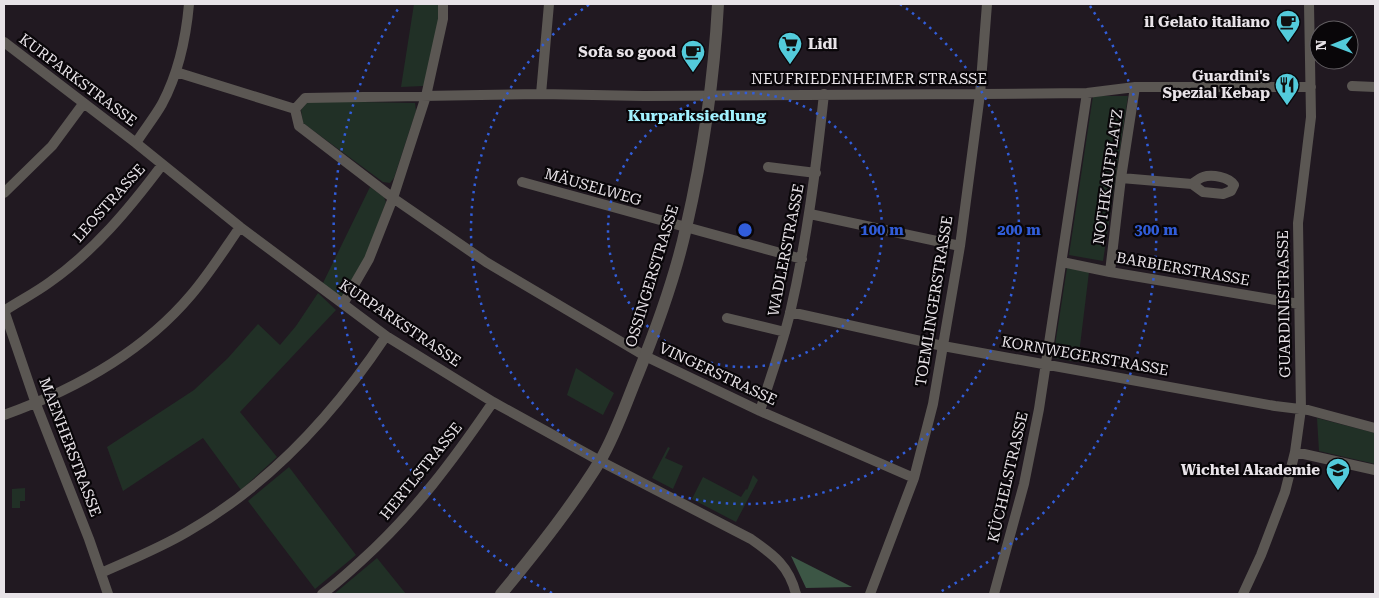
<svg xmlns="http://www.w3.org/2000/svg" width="1379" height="598" viewBox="0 0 1379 598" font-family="'Roboto Serif',serif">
<rect width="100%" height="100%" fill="#211921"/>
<!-- green -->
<path fill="#213026" d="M 414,4 L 441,4 L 439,19 L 426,81 L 423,86 L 401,87 Z
M 1093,96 L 1128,96 L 1103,261 L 1069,255 Z
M 308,101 L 415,103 L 416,111 L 394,178 L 390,183 L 383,182 L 303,123 L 301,110 Z
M 370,187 L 384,197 L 386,202 L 366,257 L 344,296 L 340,298 L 322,285 Z
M 1067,268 L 1089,272 L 1078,362 L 1053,358 Z
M 318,293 L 336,310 L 240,412 L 277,457 L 241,490 L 203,438 L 123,491 L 107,447 L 194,390 L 228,358 L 258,324 L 280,345 L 296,326 Z
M 576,368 L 614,393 L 603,415 L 567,395 Z
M 1317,418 L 1375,433 L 1375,464 L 1319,451 Z
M 668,447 L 670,448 L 665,458 L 683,466 L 673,489 L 652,478 Z
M 289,467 L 356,555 L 315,589 L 248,501 Z
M 753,475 L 758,480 L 736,522 L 692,499 L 703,477 L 741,497 L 746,489 L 747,490 L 748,488 Z
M 25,488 L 25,501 L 20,501 L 20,508 L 12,508 L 12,489 Z
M 377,558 L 406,594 L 334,594 Z"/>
<!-- forest -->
<path fill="#3c5645" d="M 791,556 L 852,587 L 806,588 Z"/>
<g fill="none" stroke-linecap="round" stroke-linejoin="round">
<!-- minor -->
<path stroke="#5b5753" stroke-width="10" d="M 4,42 L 136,143 L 240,227 L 386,336 L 493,402 L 600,461 L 751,539 C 774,555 789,566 796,594
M 176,72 L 295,109
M 1352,86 L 1375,87
M 541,94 L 549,4
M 295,109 L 305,98 L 541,94 L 644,96 L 980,94 L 1087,93 L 1135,87 L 1311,87
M 295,109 L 299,126 L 393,198 L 486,262 L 645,356 L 760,411 L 914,478
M 136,143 C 144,130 154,118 162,104 C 178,74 186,38 189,4
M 768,167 L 816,173
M 1121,178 L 1192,184 L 1203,192 L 1223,194 L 1231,191 L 1234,185 C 1229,177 1212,174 1203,177 C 1199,178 1195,182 1192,184
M 522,182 L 802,259
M 4,193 L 52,146 L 83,104
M 810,214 L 960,246
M 1062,262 L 1110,272 L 1299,304
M 1110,272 L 1121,178 L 1135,87
M 343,304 L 369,259 L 393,198 L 426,96 L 443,19 L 443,4
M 4,310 L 36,404 L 89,539 L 108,594
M 4,311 C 19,301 35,293 50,282 C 94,251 129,209 162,165
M 790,312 L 943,346 L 1275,406 L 1308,410 L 1375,428
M 727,318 L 785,332
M 760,411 C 770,378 782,346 790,313 C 807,240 816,168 824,94
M 4,415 C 74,390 142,353 191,295 C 209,274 224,250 240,227
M 1295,452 L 1375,470
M 101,573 C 130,560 160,548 187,532 C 269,485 334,414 386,336
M 322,594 C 336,584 349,572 362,560 C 414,513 454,459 493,402
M 870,594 L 914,478 L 933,404 L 960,246 L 980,94 L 987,4
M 994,594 L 1024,484 L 1039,409 L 1087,93
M 1243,594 L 1261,555 L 1285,492 L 1295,452 L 1301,409 L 1298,223 L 1311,117 L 1309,4"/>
<!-- tertiary -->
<path stroke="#5b5753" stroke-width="12" d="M 501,594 C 536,552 571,508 600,461 C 616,434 626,403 638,374 C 657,327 675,278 686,228 C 703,154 714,79 718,4"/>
</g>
<!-- distance rings -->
<g fill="none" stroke="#315dda" stroke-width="2.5" stroke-dasharray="2.5 5">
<circle cx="745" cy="230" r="137"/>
<path d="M900 4A274 274 0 1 1 590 4"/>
<path d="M552 593A411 411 0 0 1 400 6M1090 6A411 411 0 0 1 938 593"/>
</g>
<!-- icons -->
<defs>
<symbol id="cafe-pin" viewBox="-11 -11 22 30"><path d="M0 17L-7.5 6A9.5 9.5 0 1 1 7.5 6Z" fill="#53cbdb" stroke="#090609"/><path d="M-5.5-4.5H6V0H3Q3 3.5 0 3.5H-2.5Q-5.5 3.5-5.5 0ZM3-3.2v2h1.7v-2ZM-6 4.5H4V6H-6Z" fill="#111"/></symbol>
<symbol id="supermarket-pin" viewBox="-11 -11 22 30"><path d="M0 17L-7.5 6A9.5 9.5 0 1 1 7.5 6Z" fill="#53cbdb" stroke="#090609"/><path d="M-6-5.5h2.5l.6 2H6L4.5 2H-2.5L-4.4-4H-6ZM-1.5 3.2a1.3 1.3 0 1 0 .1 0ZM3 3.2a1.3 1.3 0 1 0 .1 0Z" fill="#111"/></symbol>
<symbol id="restaurant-pin" viewBox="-11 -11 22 30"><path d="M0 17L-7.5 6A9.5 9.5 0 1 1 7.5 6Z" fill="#53cbdb" stroke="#090609"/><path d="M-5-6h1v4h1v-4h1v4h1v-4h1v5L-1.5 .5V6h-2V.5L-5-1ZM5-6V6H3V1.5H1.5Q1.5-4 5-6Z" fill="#111"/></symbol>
<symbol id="school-pin" viewBox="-11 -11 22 30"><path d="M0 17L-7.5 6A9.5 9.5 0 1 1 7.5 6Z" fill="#53cbdb" stroke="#090609"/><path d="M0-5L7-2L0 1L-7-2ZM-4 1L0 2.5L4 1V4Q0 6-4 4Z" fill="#111"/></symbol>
</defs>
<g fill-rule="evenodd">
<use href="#cafe-pin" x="1274" y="8" width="28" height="38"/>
<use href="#supermarket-pin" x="776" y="30" width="28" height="38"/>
<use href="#cafe-pin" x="679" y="38" width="28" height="38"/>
<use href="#restaurant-pin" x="1273" y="71" width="28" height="38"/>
<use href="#school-pin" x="1324" y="456" width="28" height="38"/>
</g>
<g text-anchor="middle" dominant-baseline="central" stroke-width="4.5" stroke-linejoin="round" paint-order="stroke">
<!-- poi labels -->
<g font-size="15" font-weight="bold" fill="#e8e3e8" stroke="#090609" text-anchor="end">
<text x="1270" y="22">il Gelato italiano</text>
<text x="808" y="44" text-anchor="start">Lidl</text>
<text x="676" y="52">Sofa so good</text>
<text x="1270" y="76">Guardini's<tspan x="1270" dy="17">Spezial Kebap</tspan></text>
<text x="1320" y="470">Wichtel Akademie</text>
</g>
<!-- street labels -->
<g font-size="15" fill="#e8e3e8" stroke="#090609">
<text x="869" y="79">NEUFRIEDENHEIMER STRASSE</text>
<text transform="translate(78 80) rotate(37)">KURPARKSTRASSE</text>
<text transform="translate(1108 177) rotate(-82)">NOTHKAUFPLATZ</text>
<text transform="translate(593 187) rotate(16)">MÄUSELWEG</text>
<text transform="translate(109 203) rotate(-48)">LEOSTRASSE</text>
<text transform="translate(786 250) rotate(-79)">WADLERSTRASSE</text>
<text transform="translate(1183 269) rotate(10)">BARBIERSTRASSE</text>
<text transform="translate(652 276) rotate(-73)">OSSINGERSTRASSE</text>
<text transform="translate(934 301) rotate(-81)">TOEMLINGERSTRASSE</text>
<text transform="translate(1284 304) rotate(-91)">GUARDINISTRASSE</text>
<text transform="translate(400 323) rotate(34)">KURPARKSTRASSE</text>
<text transform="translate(1085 356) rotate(10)">KORNWEGERSTRASSE</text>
<text transform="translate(718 374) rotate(25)">VINGERSTRASSE</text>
<text transform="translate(70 447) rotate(69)">MAENHERSTRASSE</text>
<text transform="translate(421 471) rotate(-51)">HERTLSTRASSE</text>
<text transform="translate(1008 477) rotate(-77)">KÜCHELSTRASSE</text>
</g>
<!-- neighbourhood labels -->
<g font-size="16" font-weight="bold" fill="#a1f1fe" stroke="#090609">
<text x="697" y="115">Kurparksiedlung</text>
</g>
</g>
<circle cx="745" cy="230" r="8" fill="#315dda" stroke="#090609" stroke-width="2.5"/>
<g font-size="15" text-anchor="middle" font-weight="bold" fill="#315dda" stroke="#090609" stroke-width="4.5" stroke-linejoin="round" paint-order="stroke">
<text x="882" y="235">100 m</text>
<text x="1019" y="235">200 m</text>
<text x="1156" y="235">300 m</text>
</g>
<!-- border -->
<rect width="1379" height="598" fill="none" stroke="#e8e3e8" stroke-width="10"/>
<!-- north arrow -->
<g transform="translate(1334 45) rotate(269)"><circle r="24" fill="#090609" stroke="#625e62"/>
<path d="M0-4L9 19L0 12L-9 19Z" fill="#53cbdb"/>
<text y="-8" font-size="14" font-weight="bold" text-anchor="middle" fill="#e8e3e8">N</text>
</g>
</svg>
